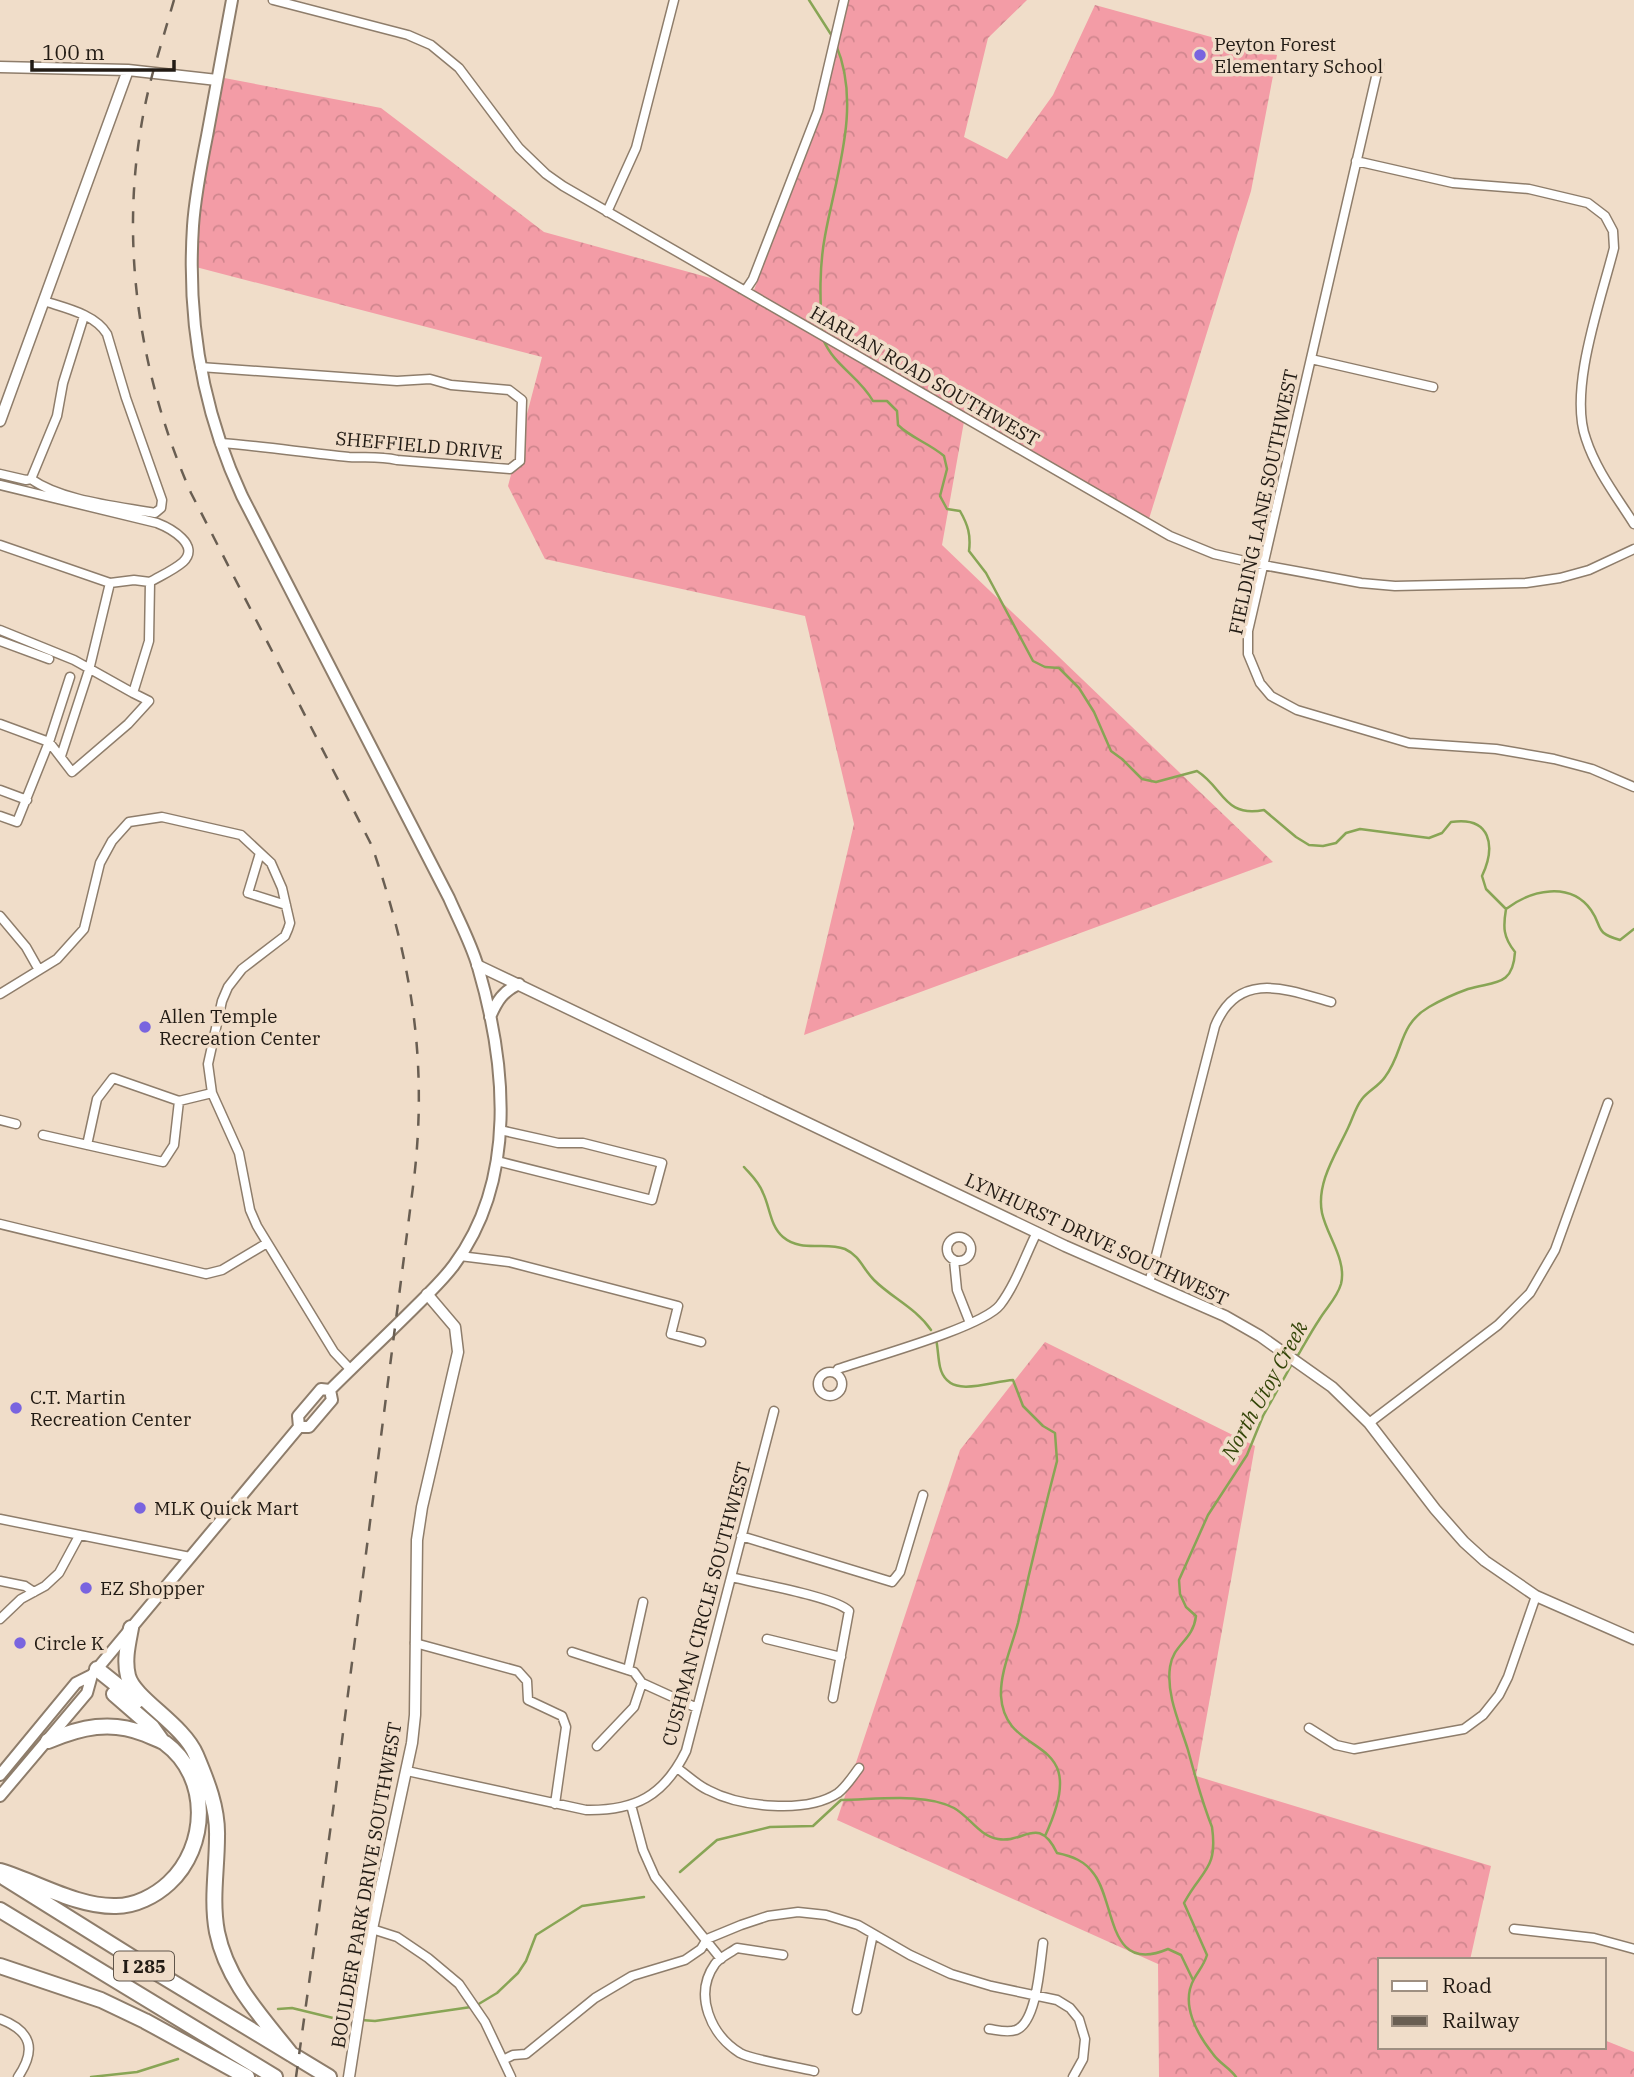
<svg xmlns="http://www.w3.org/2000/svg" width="1634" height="2077" viewBox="0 0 1634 2077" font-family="'IBM Plex Serif',serif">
<defs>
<pattern id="forest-crowns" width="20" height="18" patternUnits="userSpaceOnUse" patternTransform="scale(1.75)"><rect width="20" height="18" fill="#f39ca6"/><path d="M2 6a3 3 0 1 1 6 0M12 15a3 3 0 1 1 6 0" fill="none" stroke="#d0868e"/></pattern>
</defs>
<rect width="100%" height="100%" fill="#f0ddc9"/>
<!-- forest -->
<path fill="url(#forest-crowns)" d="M 847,0 L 1027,0 L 988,38 L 964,137 L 1007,159 L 1053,95 L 1095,5 L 1277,55 L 1251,191 L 1148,522 L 965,416 L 942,545 L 1273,862 L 804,1035 L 854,824 L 805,616 L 545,559 L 508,486 L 542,357 L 192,266 L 219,77 L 381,108 L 544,232 L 754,290 L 820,120 Z
M 1045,1342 L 1255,1446 L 1196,1776 L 1491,1866 L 1470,1960 L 1380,1960 L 1380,2047 L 1604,2047 L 1604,2040 L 1634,2052 L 1634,2077 L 1159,2077 L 1158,1964 L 837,1820 L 960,1450 Z"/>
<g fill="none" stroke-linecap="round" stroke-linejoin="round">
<!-- stream -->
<path stroke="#88a555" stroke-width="2.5" d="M 809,0 L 832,36
M 822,332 C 820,299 819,268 825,236 C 836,175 862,105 836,45
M 823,339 C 834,366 859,376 873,401 L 887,401 L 897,411 L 898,425 C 911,438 929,443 944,456 L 947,469 L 940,496 L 947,509 L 960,511 C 968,525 971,535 969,551 L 986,573 L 1033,661 L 1045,667 L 1059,668 L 1079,688 L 1094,712 L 1111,751 L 1122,759 L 1142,779 L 1156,782 L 1197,771 C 1224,788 1224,818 1264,810 L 1296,837 L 1309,845 L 1323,846 L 1336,843 L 1346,833 L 1360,829 L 1429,838 L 1442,833 L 1451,822 C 1491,816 1496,846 1482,876 L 1486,889 L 1506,909
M 744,1167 C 751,1175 759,1182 763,1193 C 770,1207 770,1226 783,1237 C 802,1253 824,1241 845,1249 C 860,1256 863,1269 874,1280 C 892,1298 916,1308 931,1330
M 936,1339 C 938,1348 938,1358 940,1367 C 948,1401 990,1381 1013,1380 L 1023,1406 L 1043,1426 L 1055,1433 L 1057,1461 C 1043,1515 1030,1569 1018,1623 C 1012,1646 1000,1672 1001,1696 C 1005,1763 1095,1729 1045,1836
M 1297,1357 C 1304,1345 1311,1332 1319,1320 C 1326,1308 1337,1298 1341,1284 C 1347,1260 1327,1236 1322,1213 C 1316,1183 1336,1154 1348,1128 C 1353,1118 1355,1108 1362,1099 C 1368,1091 1379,1086 1385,1077 C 1404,1052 1398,1025 1429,1007 C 1441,1000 1454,994 1468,989 C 1494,981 1513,987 1515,952 C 1503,937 1503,927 1506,909 C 1531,890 1570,881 1591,910 C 1603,927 1594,933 1620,940 L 1634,929
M 680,1872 L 717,1840 L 770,1827 L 813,1826 L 841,1800 C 873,1800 925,1792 954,1808 C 970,1817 978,1835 998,1839 C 1024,1844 1038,1814 1057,1853 C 1072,1856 1085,1861 1094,1874 C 1116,1903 1107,1975 1168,1949 L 1181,1955 L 1193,1980
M 477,2005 L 497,1993 L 518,1973 L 526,1961 L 536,1935 L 582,1906 L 644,1897
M 278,2009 L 292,2008 L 333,2018 L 375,2021 L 471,2007
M 91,2077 L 137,2072 L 178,2059
M 1236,2077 C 1230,2068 1219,2063 1213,2054 C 1197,2034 1180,2004 1194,1979 C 1199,1970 1204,1965 1207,1955 L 1184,1903 C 1202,1869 1218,1870 1212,1827 C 1202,1802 1195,1776 1188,1750 C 1180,1724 1166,1695 1170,1667 C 1173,1644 1193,1641 1196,1616 L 1186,1607 L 1180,1594 L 1179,1580 L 1208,1515 L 1247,1455 L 1263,1416 L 1293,1362"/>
<defs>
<path id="minor" d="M 273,0 L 408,35 L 431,45 L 459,68 L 519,148 L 546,174 L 563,186 L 1170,536 L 1214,554 L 1263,565 L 1361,583 L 1395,586 L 1526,583 L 1560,578 L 1589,570 L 1634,549
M 1379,64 L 1248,631 L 1248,654 L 1260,683 L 1271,696 L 1297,710 L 1409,743 L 1496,749 L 1554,759 L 1592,769 L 1634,787
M 1356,161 L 1453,183 L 1529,189 L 1588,203 L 1605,216 L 1613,231 L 1614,248 C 1601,300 1568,390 1586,439 C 1596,470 1617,497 1634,524
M 607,212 L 636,148 L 674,0
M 745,291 L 753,279 L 818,111 L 844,0
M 1311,359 L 1433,387
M 200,367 L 397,381 L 430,379 L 451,385 L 509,390 L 522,400 L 520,461 L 510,469 L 397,460 C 380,456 366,458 349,457 C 306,453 263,446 220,443
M 0,474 L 26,480 L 31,479 L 57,416 L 63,383 L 84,316
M 31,479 C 62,501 117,506 155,513 L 161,508 L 162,500 L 126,398 L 107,334 C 95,314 65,308 44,301
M 0,485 L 157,523 C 170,528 201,545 183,562 C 174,570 160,576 150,582 L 149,641 L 133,693 L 74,660 L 0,630
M 0,545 L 110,583 L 134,580 L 150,582
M 0,641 L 49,659
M 0,724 L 49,742 L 72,772 L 128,724 L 149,701 L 133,693
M 61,756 L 89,670 L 110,583
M 0,790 L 27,800
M 0,816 L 17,822 L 49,742 L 70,677
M 260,853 L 248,893 L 286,905
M 0,916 L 26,947 L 39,970
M 0,994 L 57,959 L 84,929 L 100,863 L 112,841 L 129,822 L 162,817 L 241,835 L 271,863 L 282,888 L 290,923 L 288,929 L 285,936 L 242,969 L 228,987 L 222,1001 L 208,1064 L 212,1093 L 239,1153 L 250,1210 L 257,1226 L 334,1352 L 351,1370
M 179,1101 L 212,1093
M 0,1120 L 16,1124
M 43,1135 L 163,1162 L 174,1145 L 179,1101
M 87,1145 L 97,1099 L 113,1078 L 179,1101
M 497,1161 L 652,1200 L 662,1163 L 583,1143 L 558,1143 L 500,1130
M 0,1224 L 206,1274 L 222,1270 L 267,1243
M947 1249a12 12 0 1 1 24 0a12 12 0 1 1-24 0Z
M 460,1256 L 509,1262 L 678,1306 L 671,1334 L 701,1342
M 954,1260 L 957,1290 L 970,1323
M 1149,1283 L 1215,1026 C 1238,970 1286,989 1331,1002
M818 1384a12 12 0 1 1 24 0a12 12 0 1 1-24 0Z
M 836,1373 L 838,1369 C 870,1358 983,1327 1000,1305 C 1016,1284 1025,1256 1037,1232
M 1369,1423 L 1498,1325 L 1530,1293 L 1555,1250 L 1608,1103
M 0,1519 L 190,1557
M 741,1536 L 892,1582 L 900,1572 L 923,1495
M 731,1577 C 754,1583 836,1597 849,1611 L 833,1698
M 0,1581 L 25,1586 L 34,1592
M 0,1619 L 21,1599 L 45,1586 L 59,1573 L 79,1536
M 767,1639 L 841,1657
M 415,1643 L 518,1671 L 527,1681 L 528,1700 L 562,1716 L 566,1727 L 555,1804
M 572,1652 L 634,1672 L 642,1683 L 634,1707 L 597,1746
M 628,1670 L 643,1602
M 642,1683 L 697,1708
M 1309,1728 L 1336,1745 L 1354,1749 L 1464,1729 L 1483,1715 L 1499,1695 L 1508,1677 L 1536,1596
M 677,1768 C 687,1775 697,1785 708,1790 C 740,1807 806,1814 838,1793 C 846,1787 853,1776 859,1768
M 407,1771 L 586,1810 C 635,1811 664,1796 686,1751 L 774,1411
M 631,1805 L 643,1850 L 655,1877 L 721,1959
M 372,1929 L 397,1937 L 428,1958 L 459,1984 L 485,2022 L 511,2077
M 1514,1929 L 1594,1938 L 1634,1949
M 783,1955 L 737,1948 C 730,1953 719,1958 715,1964 C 693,1995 711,2035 740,2053 C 752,2060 798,2067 814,2071
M 857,2010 L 873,1934
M 0,2019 C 31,2031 37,2049 18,2077
M 989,2029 C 997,2030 1007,2033 1016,2030 C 1037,2022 1040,1964 1043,1943
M 503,2060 L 513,2055 L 526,2054 L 595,1998 L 632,1976 L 685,1960 L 701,1949 L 707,1939 L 741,1925 L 768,1916 L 798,1912 L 826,1915 L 858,1925 L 910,1955 L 951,1974 L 991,1986 L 1057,2000 L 1070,2008 L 1079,2019 L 1085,2039 L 1083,2059 L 1073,2077"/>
<path id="tertiary" d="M 0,67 L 128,70 L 217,80
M 0,421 L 128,70
M 477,965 L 1065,1246 L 1225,1316 L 1260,1336 L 1332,1387 L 1369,1423 L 1435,1509 L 1464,1542 L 1485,1561 L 1536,1596 L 1634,1639
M 349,2077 L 372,1929 L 412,1743 L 415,1715 L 417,1540 L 422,1507 L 458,1352 L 455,1327 L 427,1294"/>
<path id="secondary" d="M 490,1017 C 497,1001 503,991 519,984
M 299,1427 L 309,1427 L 332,1400 L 330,1390
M 0,1775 L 76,1683 L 92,1675 L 299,1427 L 298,1416 L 321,1389 L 330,1390 C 358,1362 387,1335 414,1308 C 428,1294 443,1280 454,1265 C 518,1179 506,1063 478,967 C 471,943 459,921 449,898 L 242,496 C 202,410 187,320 193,226 C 195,196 201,166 207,136 C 215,91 224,45 232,0
M 0,1796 L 87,1693 L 92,1675"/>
<path id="motorway" d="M 131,1628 C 128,1644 124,1660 128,1676 C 134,1699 183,1724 196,1755 C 207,1781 218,1808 217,1837 C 217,1869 211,1900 217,1932 C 227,1981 261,2016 291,2054
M 97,1669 L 137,1701
M 114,1694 L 152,1727 L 162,1741
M 0,1871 C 37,1882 77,1907 116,1906 C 135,1906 155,1896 169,1883 C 208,1847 211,1777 165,1743 C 159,1739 151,1737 145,1734 C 111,1720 81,1727 48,1741
M 5,1878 L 149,1968 L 329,2077
M 0,1910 L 275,2077
M 0,1966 L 101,2000 L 145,2021 L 247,2077"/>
</defs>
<!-- minor casing -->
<use href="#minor" stroke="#8e7d6b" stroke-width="11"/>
<!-- tertiary casing -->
<use href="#tertiary" stroke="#8e7d6b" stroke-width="13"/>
<!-- secondary casing -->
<use href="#secondary" stroke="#8e7d6b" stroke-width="14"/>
<!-- motorway casing -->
<use href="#motorway" stroke="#8e7d6b" stroke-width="18"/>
<!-- minor -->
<use href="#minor" stroke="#fff" stroke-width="8"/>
<!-- tertiary -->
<use href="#tertiary" stroke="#fff" stroke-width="10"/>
<!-- secondary -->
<use href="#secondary" stroke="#fff" stroke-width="10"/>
<!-- motorway -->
<use href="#motorway" stroke="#fff" stroke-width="14"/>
<!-- rail -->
<path stroke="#695e52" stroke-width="2.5" stroke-dasharray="12 12" stroke-linecap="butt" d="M 174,0 C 167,24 160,48 153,72 C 115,213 133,361 191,493 L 372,846 C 411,960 428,1058 414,1179 L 334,1803 L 296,2077"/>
</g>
<!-- markers -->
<g fill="#7964df" stroke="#f0ddc9" stroke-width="2.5">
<circle cx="1200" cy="55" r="7"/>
<circle cx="145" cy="1027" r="7"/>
<circle cx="16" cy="1408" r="7"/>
<circle cx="140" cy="1508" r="7"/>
<circle cx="86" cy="1588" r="7"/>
<circle cx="20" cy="1643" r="7"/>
</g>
<g text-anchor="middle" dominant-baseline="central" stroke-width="7" stroke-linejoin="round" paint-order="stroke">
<!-- shield labels -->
<rect fill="#f0ddc9" stroke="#60554a" stroke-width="2" x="114" y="1951.5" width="60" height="29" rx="5"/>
<g font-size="18" font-weight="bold" fill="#221b14">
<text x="144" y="1966">I 285</text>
</g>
<!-- poi labels -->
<g font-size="19" fill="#221b14" stroke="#f0ddc9" text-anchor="start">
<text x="1214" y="44">Peyton Forest<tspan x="1214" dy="22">Elementary School</tspan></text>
<text x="159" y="1016">Allen Temple<tspan x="159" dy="22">Recreation Center</tspan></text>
<text x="30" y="1397">C.T. Martin<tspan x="30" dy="22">Recreation Center</tspan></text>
<text x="154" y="1508">MLK Quick Mart</text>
<text x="100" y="1588">EZ Shopper</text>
<text x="34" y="1643">Circle K</text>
</g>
<!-- street labels -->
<g font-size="19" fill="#221b14" stroke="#f0ddc9">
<text transform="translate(925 376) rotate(30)">HARLAN ROAD SOUTHWEST</text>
<text transform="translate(419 445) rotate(5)">SHEFFIELD DRIVE</text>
<text transform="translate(1263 502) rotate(-78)">FIELDING LANE SOUTHWEST</text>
<text transform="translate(1097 1239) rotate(25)">LYNHURST DRIVE SOUTHWEST</text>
<text transform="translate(706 1604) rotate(-75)">CUSHMAN CIRCLE SOUTHWEST</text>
<text transform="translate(366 1885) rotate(-80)">BOULDER PARK DRIVE SOUTHWEST</text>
</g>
<!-- water labels -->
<g font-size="21" font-style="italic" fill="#334508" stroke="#f0ddc9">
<text transform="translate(1264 1390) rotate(-61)">North Utoy Creek</text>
</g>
</g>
<!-- legend -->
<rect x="1378" y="1958" width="228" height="91" fill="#f0ddc9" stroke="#9e8f81" stroke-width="2"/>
<rect x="1392" y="1981" width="35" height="10" fill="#ffffff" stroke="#9e8f81" stroke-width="2"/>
<text x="1442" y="1993" font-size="21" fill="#221b14">Road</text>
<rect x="1392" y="2016" width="35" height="10" fill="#695e52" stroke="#9e8f81" stroke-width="2"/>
<text x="1442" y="2028" font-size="21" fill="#221b14">Railway</text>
<!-- scale -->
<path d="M32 60v10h142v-10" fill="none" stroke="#221b14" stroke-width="3.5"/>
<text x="42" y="60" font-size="21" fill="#221b14" stroke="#f0ddc9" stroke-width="5" paint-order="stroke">100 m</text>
</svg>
